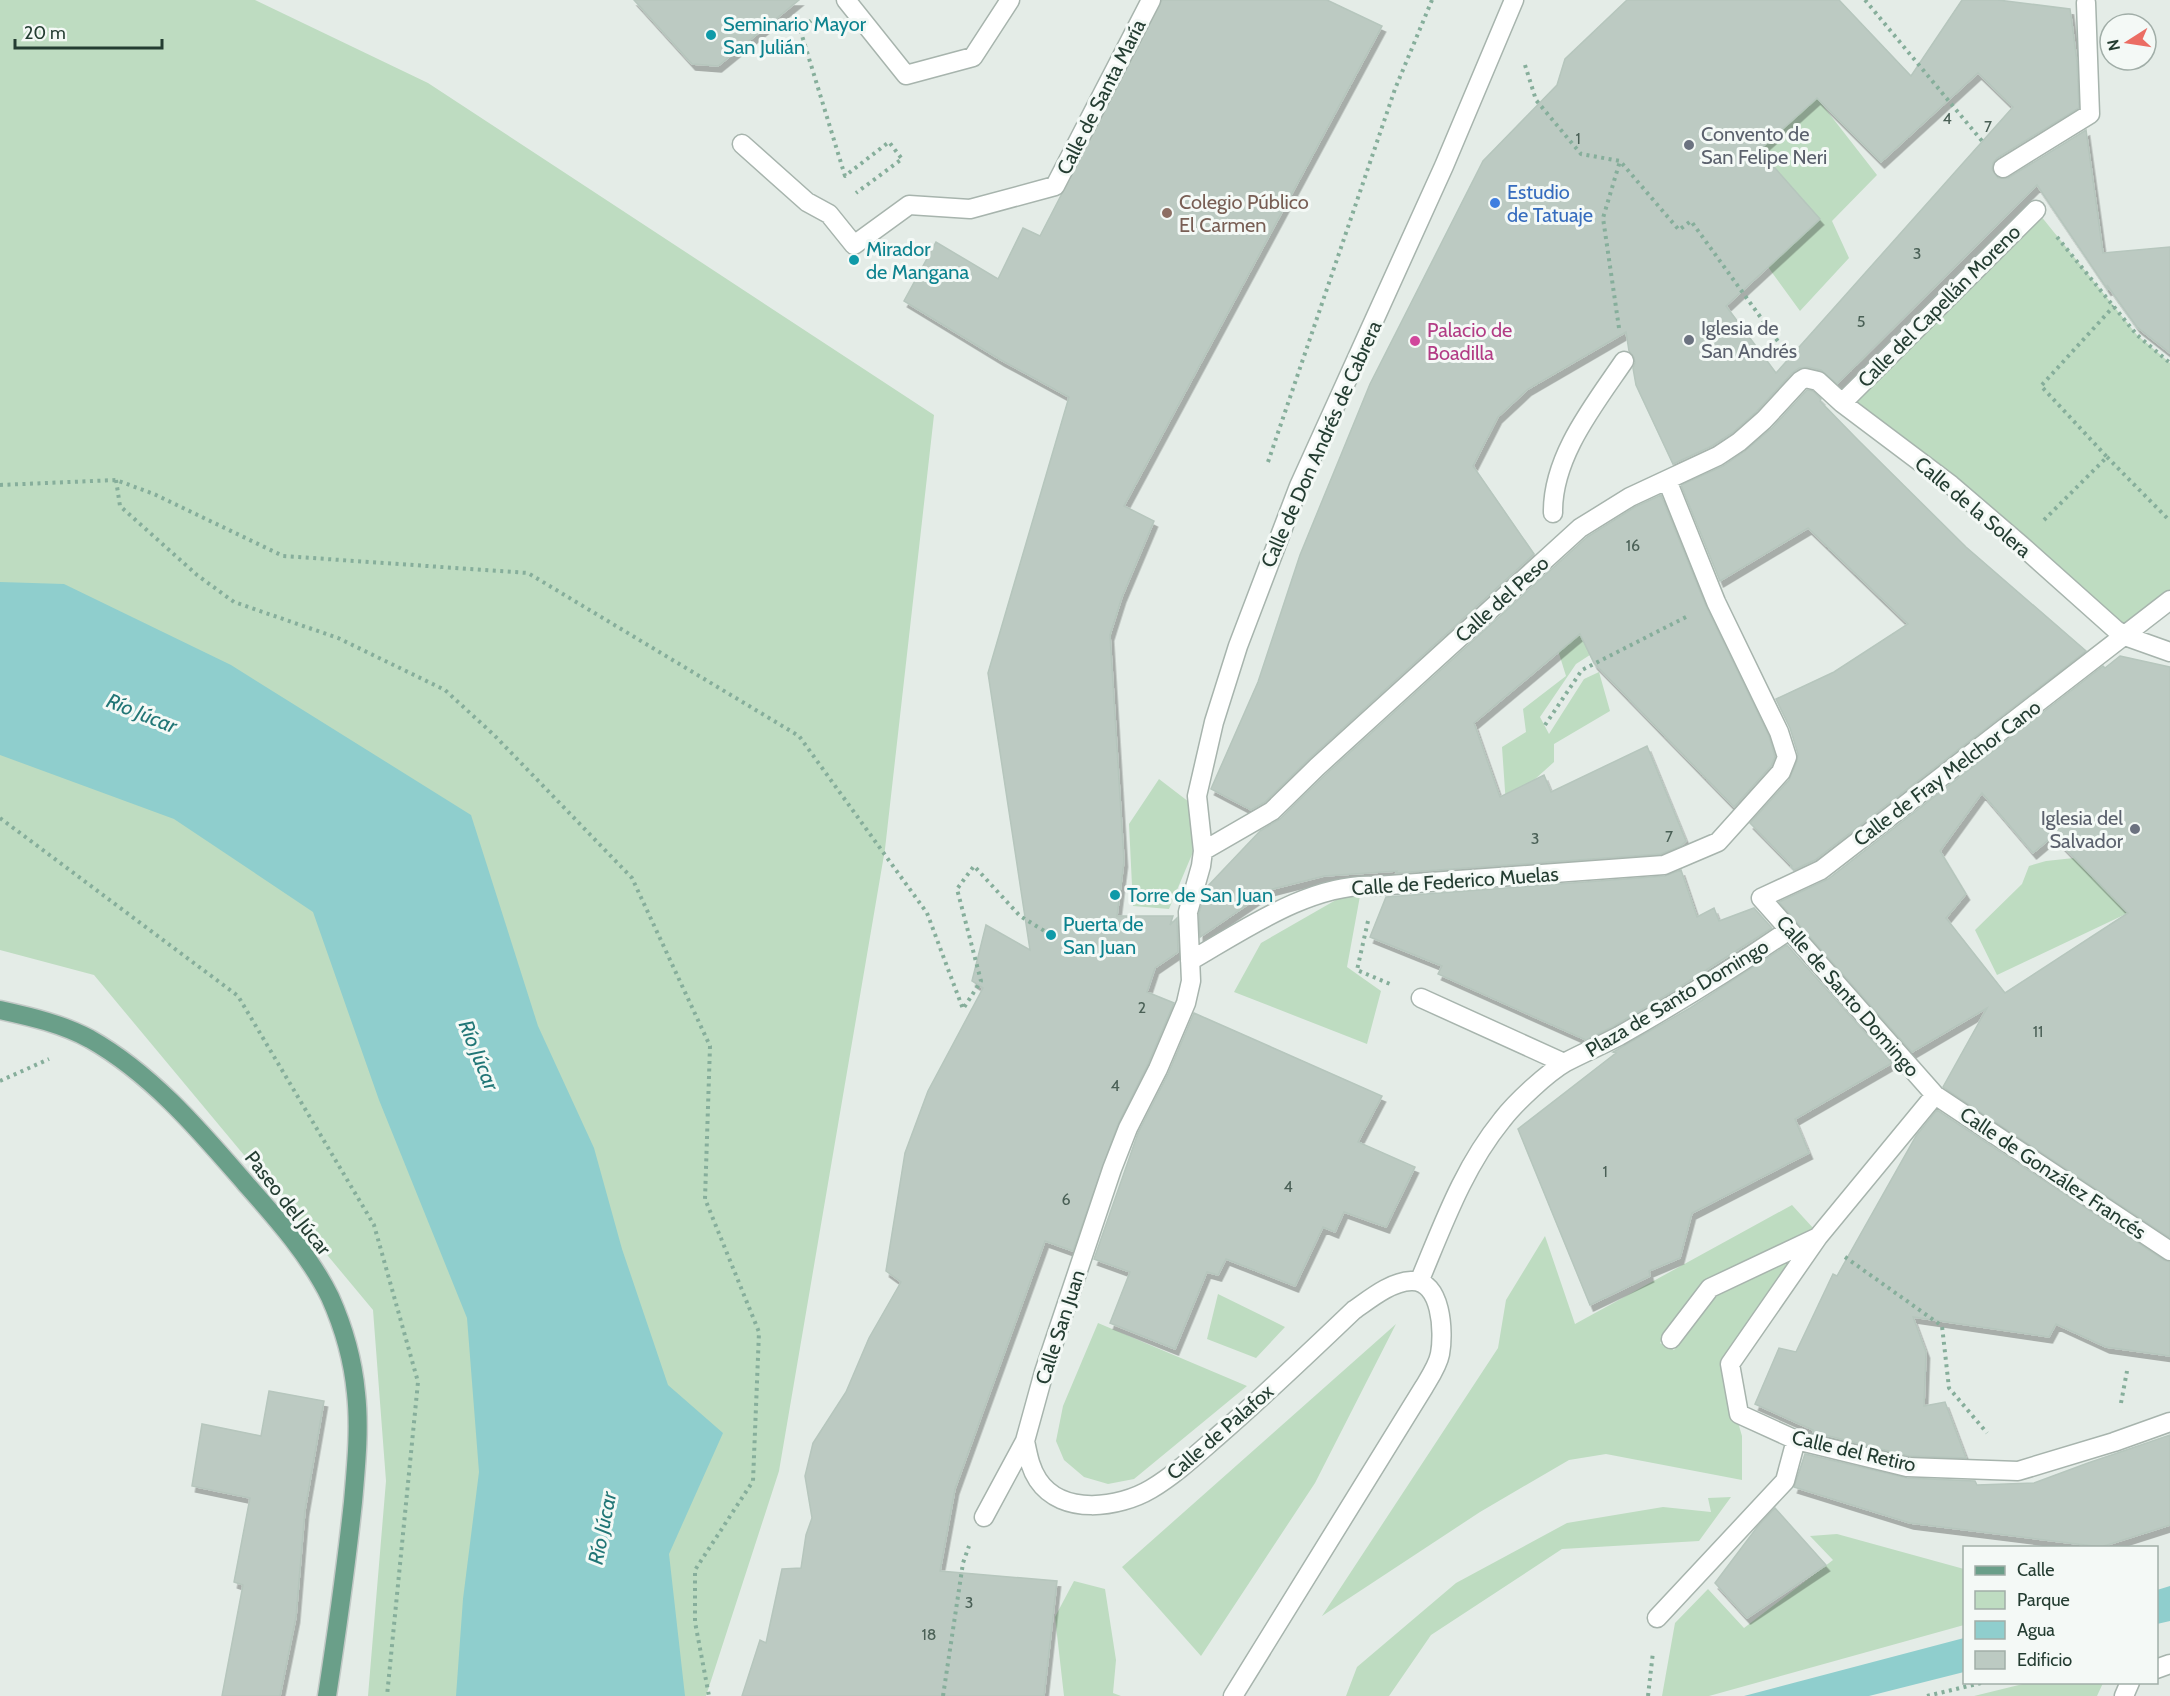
<svg xmlns="http://www.w3.org/2000/svg" width="2170" height="1696" viewBox="0 0 2170 1696" font-family="Cabin,sans-serif">
<defs>
<filter id="shadow"><feDropShadow dx="3.5" dy="6" stdDeviation="0" flood-color="#0004"/></filter>
</defs>
<rect width="100%" height="100%" fill="#e4ece7"/>
<!-- green -->
<path fill="#bedcc1" d="M 0,0 L 255,0 L 428,83 L 934,415 L 885,849 L 779,1471 L 706,1696 L 368,1696 L 386,1481 L 373,1310 L 94,975 L 0,950 Z
M 1817,98 L 1877,175 L 1832,221 L 1849,258 L 1800,311 L 1768,267 L 1820,219 L 1759,150 Z
M 2036,210 L 2137,335 L 2170,363 L 2170,600 L 2125,636 L 1842,403 Z
M 1625,604 L 1639,623 L 1576,664 L 1540,717 L 1549,734 L 1584,679 L 1599,672 L 1610,711 L 1554,744 L 1554,762 L 1506,805 L 1502,747 L 1526,732 L 1523,709 L 1566,676 L 1557,647 Z
M 1159,779 L 1189,802 L 1193,852 L 1169,909 L 1133,906 L 1129,824 Z
M 2074,858 L 2128,913 L 1997,975 L 1975,930 L 2022,884 L 2029,866 L 2046,861 Z
M 1362,885 L 1347,967 L 1381,991 L 1367,1044 L 1234,992 L 1261,943 Z
M 1792,1205 L 1814,1229 L 1710,1277 L 1660,1343 L 1674,1350 L 1717,1295 L 1796,1254 L 1720,1361 L 1742,1436 L 1742,1480 L 1606,1454 L 1569,1460 L 1480,1512 L 1322,1616 L 1498,1348 L 1506,1300 L 1545,1236 L 1575,1324 Z
M 1218,1294 L 1285,1327 L 1256,1358 L 1207,1339 Z
M 1098,1323 L 1247,1386 L 1134,1479 L 1108,1484 L 1084,1477 L 1064,1460 L 1056,1441 L 1063,1406 Z
M 1396,1324 L 1315,1483 L 1201,1656 L 1122,1567 Z
M 1731,1497 L 1699,1541 L 1562,1549 L 1431,1635 L 1389,1696 L 1346,1696 L 1357,1667 L 1456,1583 L 1567,1523 L 1663,1507 L 1711,1512 L 1708,1498 Z
M 1837,1534 L 1964,1569 L 1964,1625 L 1709,1696 L 1662,1696 L 1675,1623 L 1708,1589 L 1744,1628 L 1833,1560 L 1810,1536 Z
M 1074,1581 L 1105,1589 L 1116,1660 L 1113,1693 L 1121,1696 L 1064,1696 L 1055,1617 Z
M 2027,1683 L 2027,1682 L 2103,1683 L 2097,1696 L 1974,1696 Z"/>
<!-- water -->
<path fill="#8fcecd" d="M 0,582 L 64,584 L 231,665 L 471,815 L 538,1026 L 594,1148 L 622,1249 L 668,1385 L 723,1433 L 669,1554 L 685,1696 L 456,1696 L 463,1599 L 479,1472 L 467,1318 L 379,1100 L 313,912 L 174,819 L 0,755 Z
M 2170,1586 L 2170,1621 L 2157,1624 L 2157,1590 Z
M 1964,1638 L 1964,1672 L 1869,1696 L 1744,1696 Z"/>
<!-- building -->
<path fill="#bccac2" stroke="#b6c6bd" stroke-width="1.5" fill-rule="evenodd" filter="url(#shadow)" d="M 634,0 L 799,0 L 718,66 L 692,64 Z
M 1162,0 L 1327,0 L 1382,26 L 1124,506 L 1154,521 L 1122,597 L 1110,635 L 1124,861 L 1117,916 L 1173,916 L 1170,925 L 1177,918 L 1178,952 L 1155,968 L 1147,992 L 1174,1003 L 1148,1064 L 1118,1124 L 1073,1251 L 1045,1241 L 955,1489 L 940,1571 L 1057,1581 L 1044,1696 L 742,1696 L 760,1640 L 766,1643 L 782,1569 L 801,1568 L 806,1535 L 812,1518 L 805,1476 L 813,1443 L 846,1392 L 869,1338 L 901,1282 L 886,1271 L 905,1153 L 928,1091 L 983,988 L 972,981 L 986,925 L 1030,950 L 988,673 L 1069,397 L 1001,360 L 904,301 L 936,242 L 998,279 L 1023,228 L 1040,236 Z
M 1627,0 L 1839,0 L 1911,76 L 1962,0 L 1998,0 L 2070,9 L 2077,62 L 2079,108 L 1997,158 L 1993,163 L 1992,169 L 1998,178 L 2008,178 L 2086,130 L 2103,253 L 2170,247 L 2170,353 L 2137,327 L 2107,285 L 2108,290 L 2037,185 L 1837,384 L 1821,370 L 1808,367 L 1799,368 L 1792,373 L 1756,412 L 1732,433 L 1712,446 L 1673,464 L 1636,385 L 1633,368 L 1635,363 L 1634,357 L 1629,351 L 1626,332 L 1528,389 L 1498,417 L 1473,466 L 1534,554 L 1309,759 L 1265,802 L 1251,810 L 1211,789 L 1258,682 L 1300,555 L 1370,384 L 1483,161 L 1557,85 L 1565,59 ZM 1978,73 L 2013,107 L 1776,373 L 1726,306 L 1820,219 L 1759,150 L 1817,98 L 1881,162 Z
M 1807,390 L 1813,391 L 1821,399 L 1820,401 L 1858,440 L 1966,547 L 2086,651 L 1815,860 L 1794,870 L 1791,867 L 1792,866 L 1750,823 L 1789,780 L 1797,761 L 1798,754 L 1790,728 L 1776,699 L 1834,672 L 1908,624 L 1808,528 L 1720,581 L 1681,485 L 1723,466 L 1745,451 L 1772,428 Z
M 1661,495 L 1706,606 L 1769,736 L 1775,757 L 1771,766 L 1734,807 L 1594,663 L 1580,634 L 1474,723 L 1500,797 L 1544,775 L 1551,792 L 1647,746 L 1686,841 L 1681,846 L 1661,854 L 1396,873 L 1397,871 L 1324,876 L 1269,890 L 1200,937 L 1199,913 L 1207,887 L 1260,831 L 1280,819 L 1325,775 L 1587,537 L 1635,507 Z
M 2120,656 L 2170,667 L 2170,1238 L 1943,1087 L 1987,1008 L 1912,1052 L 1779,902 L 1828,879 L 2103,666 L 2105,668 ZM 1982,793 L 2033,853 L 2053,836 L 2128,913 L 2005,993 L 1946,918 L 1966,894 L 1940,851 Z
M 1681,870 L 1697,917 L 1714,908 L 1719,921 L 1754,908 L 1772,928 L 1678,988 L 1614,1026 L 1586,1040 L 1438,974 L 1442,966 L 1370,937 L 1386,897 L 1665,876 Z
M 1787,945 L 1892,1063 L 1795,1119 L 1809,1153 L 1692,1213 L 1680,1258 L 1649,1271 L 1650,1276 L 1590,1305 L 1518,1129 L 1616,1053 L 1613,1052 L 1690,1008 Z
M 1194,1013 L 1382,1096 L 1358,1142 L 1415,1167 L 1386,1227 L 1344,1212 L 1335,1232 L 1323,1227 L 1295,1286 L 1226,1259 L 1218,1275 L 1207,1272 L 1175,1349 L 1110,1323 L 1130,1272 L 1094,1259 L 1138,1133 L 1168,1074 Z
M 1937,1110 L 2164,1260 L 2170,1262 L 2170,1356 L 2106,1347 L 2056,1324 L 2049,1337 L 1913,1317 L 1926,1352 L 1924,1406 L 1945,1402 L 1966,1458 L 1909,1456 L 1813,1432 L 1813,1430 L 1755,1404 L 1779,1348 L 1796,1352 L 1833,1274 L 1837,1276 L 1916,1136 Z
M 269,1391 L 324,1401 L 305,1510 L 296,1617 L 280,1696 L 222,1696 L 243,1585 L 234,1582 L 250,1498 L 192,1486 L 202,1424 L 261,1436 Z
M 2170,1435 L 2170,1525 L 2101,1547 L 1910,1523 L 1794,1487 L 1805,1454 L 1907,1478 L 1975,1481 L 1977,1485 L 2034,1483 L 2088,1463 Z
M 1775,1508 L 1826,1565 L 1747,1618 L 1715,1583 L 1758,1526 Z"/>
<g fill="none" stroke-linecap="round" stroke-linejoin="round">
<defs>
<path id="minor" d="M 846,0 L 906,75 L 973,57 L 1010,0
M 742,144 L 807,202 L 829,214 L 854,245 L 909,205 L 970,209 L 1055,186 L 1151,0
M 2003,168 L 2090,114 L 2086,3
M 1842,403 L 2036,210
M 1553,513 C 1552,457 1594,405 1624,361
M 2170,600 L 1821,870 L 1761,898 L 1935,1095 L 2170,1251
M 1203,851 L 1272,811 L 1317,767 L 1580,528 L 1630,497 L 1718,456 L 1739,442 L 1764,420 L 1800,381 L 1805,378 L 1818,381 L 1842,403 L 1951,485 L 2021,545 L 2115,629 L 2125,636 L 2170,652
M 1190,961 C 1244,930 1312,882 1376,886 L 1664,865 L 1718,842 L 1781,772 L 1787,757 L 1779,732 L 1716,602 L 1667,480
M 1421,998 L 1564,1063
M 1935,1095 L 1818,1237 L 1730,1364 L 1739,1414 L 1796,1440 L 1907,1467 L 2018,1471 L 2114,1442 L 2170,1422
M 1419,1282 C 1443,1225 1463,1168 1502,1120 C 1515,1103 1547,1073 1566,1062 C 1583,1053 1602,1045 1619,1036 C 1677,1003 1734,968 1789,930
M 1671,1339 L 1710,1288 L 1816,1238
M 1025,1441 C 1028,1455 1030,1468 1038,1480 C 1062,1516 1119,1508 1151,1489 C 1176,1474 1197,1454 1219,1435 C 1265,1395 1309,1353 1354,1310 C 1370,1299 1390,1282 1411,1281 C 1442,1279 1444,1333 1440,1354 C 1438,1365 1430,1377 1424,1387 L 1233,1696
M 984,1517 L 1025,1441 L 1044,1372 L 1112,1169 L 1128,1128 L 1158,1069 L 1186,1003 L 1191,981 L 1188,912 L 1201,866 L 1203,851 L 1197,796 L 1214,722 L 1238,646 L 1299,486 L 1444,166 L 1514,0
M 1657,1618 L 1785,1481 L 1796,1440
M 2156,1669 L 2170,1664
M 2124,1696 L 2130,1682"/>
<path id="major" d="M 0,1010 C 32,1017 62,1024 90,1039 C 152,1074 200,1131 246,1184 C 276,1218 310,1256 330,1297 C 343,1326 353,1361 356,1393 C 360,1429 356,1467 353,1502 C 346,1567 337,1631 327,1696"/>
</defs>
<!-- minor casing -->
<use href="#minor" stroke="#a7b4ad" stroke-width="21"/>
<!-- major casing -->
<use href="#major" stroke="#c2c9c6" stroke-width="21"/>
<!-- path -->
<path stroke="#86ae9b" stroke-width="4" stroke-dasharray="3 4.5" stroke-linecap="butt" d="M 1865,0 L 1982,141
M 817,16 L 800,29 L 845,176 L 889,142 L 902,159 L 856,193
M 1525,65 L 1536,100 L 1581,154 L 1620,161 L 1679,230 L 1691,221 L 1785,351
M 2057,237 L 2137,335 L 2170,363
M 1619,328 L 1603,218 L 1620,161
M 2107,457 L 2170,521
M 1268,462 L 1395,89 L 1432,0
M 116,480 L 120,506 L 197,575 L 234,602 L 338,638 L 445,690 L 494,735 L 632,878 L 710,1046 L 705,1199 L 759,1332 L 753,1481 L 695,1570 L 695,1622 L 709,1696
M 0,485 L 116,480 L 154,494 L 283,556 L 528,573 L 799,736 L 927,913 L 963,1009 L 981,981 L 957,889 L 974,866 L 1020,916 L 1051,935
M 2044,520 L 2107,457 L 2041,386 L 2114,306
M 1545,725 L 1582,670 L 1686,617
M 0,818 L 238,996 L 374,1225 L 418,1382 L 387,1696
M 1368,921 L 1357,970 L 1390,984
M 0,1081 L 49,1059
M 1845,1257 L 1942,1326 L 1949,1388 L 1987,1433
M 2121,1403 L 2127,1371
M 943,1696 L 963,1563 L 969,1546
M 1648,1696 L 1653,1652
M 1927,1696 L 1985,1682"/>
<!-- minor -->
<use href="#minor" stroke="#fff" stroke-width="18"/>
<!-- major -->
<use href="#major" stroke="#6a9f89" stroke-width="18"/>
</g>
<!-- markers -->
<g fill="#0f9aa8" stroke="#f4f9f6" stroke-width="2">
<circle cx="711" cy="35" r="6"/>
<circle cx="854" cy="260" r="6"/>
<circle cx="1115" cy="895" r="6"/>
<circle cx="1051" cy="935" r="6"/>
</g>
<g fill="#6b7280" stroke="#f4f9f6" stroke-width="2">
<circle cx="1689" cy="145" r="6"/>
<circle cx="1689" cy="340" r="6"/>
<circle cx="2135" cy="829" r="6"/>
</g>
<circle fill="#3f7fe0" stroke="#f4f9f6" stroke-width="2" cx="1495" cy="203" r="6"/>
<circle fill="#8d6e63" stroke="#f4f9f6" stroke-width="2" cx="1167" cy="213" r="6"/>
<circle fill="#d1479c" stroke="#f4f9f6" stroke-width="2" cx="1415" cy="341" r="6"/>
<g text-anchor="middle" dominant-baseline="central" stroke-width="6" stroke-linejoin="round" paint-order="stroke">
<!-- number labels -->
<g font-size="16" fill="#4a6056">
<text x="1947" y="118">4</text>
<text x="1988" y="126">7</text>
<text x="1578" y="138">1</text>
<text x="1917" y="253">3</text>
<text x="1861" y="321">5</text>
<text x="1633" y="545">16</text>
<text x="1669" y="836">7</text>
<text x="1535" y="838">3</text>
<text x="1142" y="1007">2</text>
<text x="2038" y="1031">11</text>
<text x="1115" y="1085">4</text>
<text x="1605" y="1171">1</text>
<text x="1288" y="1186">4</text>
<text x="1066" y="1199">6</text>
<text x="969" y="1602">3</text>
<text x="929" y="1634">18</text>
</g>
<!-- culture labels -->
<g font-size="20" fill="#0d838f" stroke="#f4f9f6" text-anchor="start">
<text x="723" y="24">Seminario Mayor<tspan x="723" dy="23">San Julián</tspan></text>
<text x="866" y="249">Mirador<tspan x="866" dy="23">de Mangana</tspan></text>
<text x="1127" y="895">Torre de San Juan</text>
<text x="1063" y="924">Puerta de<tspan x="1063" dy="23">San Juan</tspan></text>
</g>
<!-- street labels -->
<g font-size="20" fill="#243d32" stroke="#f4f9f6">
<text transform="translate(1101 97) rotate(-63)">Calle de Santa María</text>
<text transform="translate(1939 306) rotate(-45)">Calle del Capellán Moreno</text>
<text transform="translate(1321 444) rotate(-66)">Calle de Don Andrés de Cabrera</text>
<text transform="translate(1973 507) rotate(40)">Calle de la Solera</text>
<text transform="translate(1502 599) rotate(-42)">Calle del Peso</text>
<text transform="translate(1947 773) rotate(-37)">Calle de Fray Melchor Cano</text>
<text transform="translate(1455 881) rotate(-4)">Calle de Federico Muelas</text>
<text transform="translate(1848 996) rotate(49)">Calle de Santo Domingo</text>
<text transform="translate(1677 998) rotate(-31)">Plaza de Santo Domingo</text>
<text transform="translate(2053 1173) rotate(34)">Calle de González Francés</text>
<text transform="translate(288 1203) rotate(52)">Paseo del Júcar</text>
<text transform="translate(1060 1327) rotate(-72)">Calle San Juan</text>
<text transform="translate(1220 1432) rotate(-41)">Calle de Palafox</text>
<text transform="translate(1854 1451) rotate(13)">Calle del Retiro</text>
</g>
<!-- worship labels -->
<g font-size="20" fill="#5b616d" stroke="#f4f9f6" text-anchor="start">
<text x="1701" y="134">Convento de<tspan x="1701" dy="23">San Felipe Neri</tspan></text>
<text x="1701" y="328">Iglesia de<tspan x="1701" dy="23">San Andrés</tspan></text>
<text x="2123" y="818" text-anchor="end">Iglesia del<tspan x="2123" dy="23">Salvador</tspan></text>
</g>
<!-- shop labels -->
<g font-size="20" fill="#366cbe" stroke="#f4f9f6" text-anchor="start">
<text x="1507" y="192">Estudio<tspan x="1507" dy="23">de Tatuaje</tspan></text>
</g>
<!-- education labels -->
<g font-size="20" fill="#785e54" stroke="#f4f9f6" text-anchor="start">
<text x="1179" y="202">Colegio Público<tspan x="1179" dy="23">El Carmen</tspan></text>
</g>
<!-- hotel labels -->
<g font-size="20" fill="#b23c85" stroke="#f4f9f6" text-anchor="start">
<text x="1427" y="330">Palacio de<tspan x="1427" dy="23">Boadilla</tspan></text>
</g>
<!-- water labels -->
<g font-size="21" font-style="italic" fill="#217676" stroke="#f4f9f6">
<text transform="translate(142 713) rotate(22)">Río Júcar</text>
<text transform="translate(479 1055) rotate(68)">Río Júcar</text>
<text transform="translate(602 1528) rotate(-79)">Río Júcar</text>
</g>
</g>
<!-- legend -->
<rect x="1963" y="1546" width="195" height="138" fill="#f4f9f6" stroke="#a1aea8" stroke-width="1.5"/>
<rect x="1975" y="1566" width="30" height="9" fill="#6a9f89" stroke="#a1aea8" stroke-width="1.5"/>
<text x="2017" y="1576" font-size="18" fill="#243d32">Calle</text>
<rect x="1975" y="1591" width="30" height="18" fill="#bedcc1" stroke="#a1aea8" stroke-width="1.5"/>
<text x="2017" y="1606" font-size="18" fill="#243d32">Parque</text>
<rect x="1975" y="1621" width="30" height="18" fill="#8fcecd" stroke="#a1aea8" stroke-width="1.5"/>
<text x="2017" y="1636" font-size="18" fill="#243d32">Agua</text>
<rect x="1975" y="1651" width="30" height="18" fill="#bccac2" stroke="#a1aea8" stroke-width="1.5"/>
<text x="2017" y="1666" font-size="18" fill="#243d32">Edificio</text>
<!-- north arrow -->
<g transform="translate(2128 42) rotate(258)"><circle r="28" fill="#f4f9f6" stroke="#a1aea8" stroke-width="1.5"/>
<path d="M0-4.5L10 22L0 15L-10 22Z" fill="#eb6d63"/>
<text y="-9" font-size="16" font-weight="bold" text-anchor="middle" fill="#243d32">N</text>
</g>
<!-- scale -->
<path d="M15 39v9h147v-9" fill="none" stroke="#243d32" stroke-width="3"/>
<text x="24" y="39" font-size="18" fill="#243d32" stroke="#f4f9f6" stroke-width="4.5" paint-order="stroke">20 m</text>
</svg>
